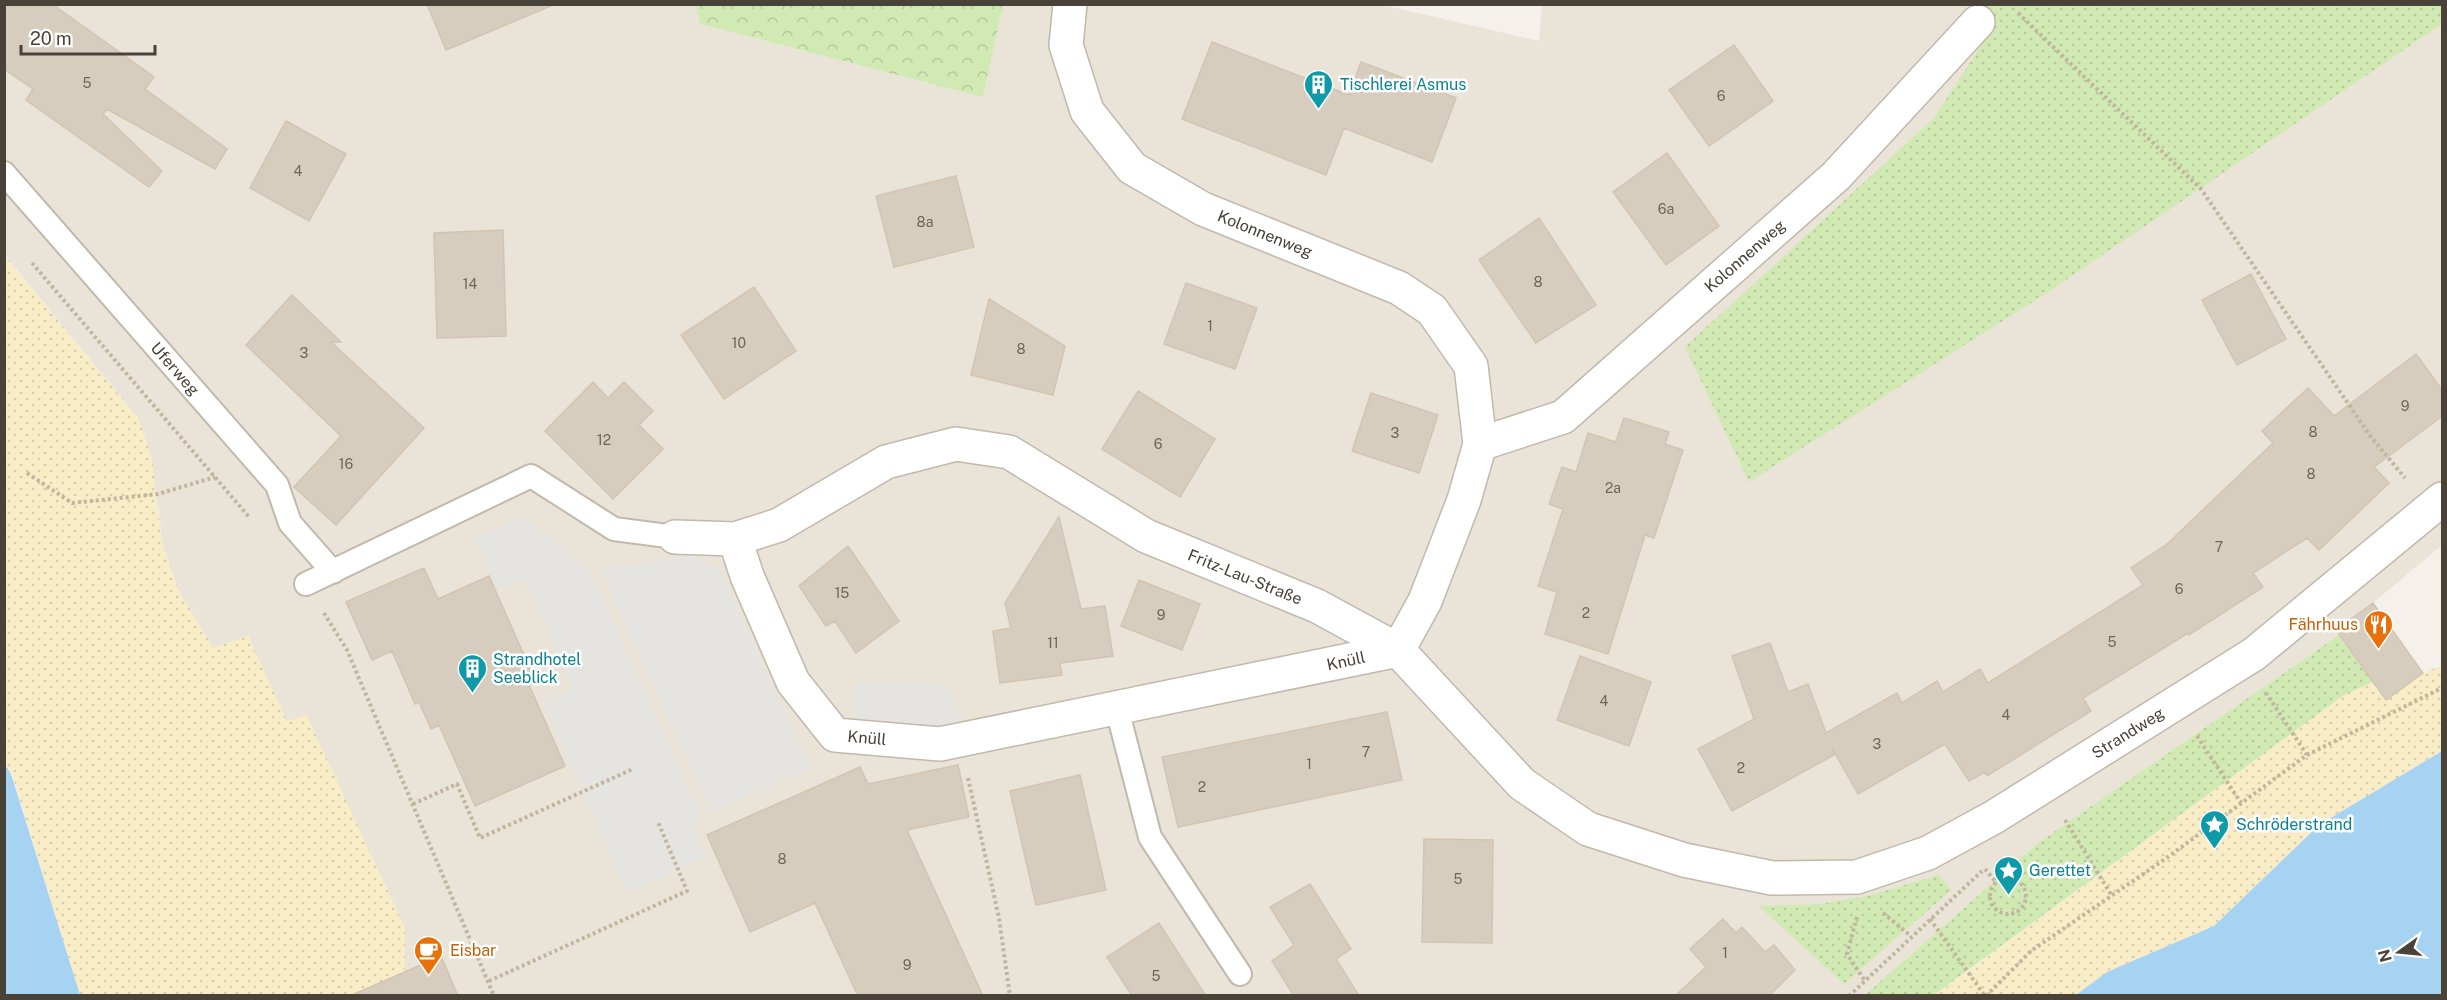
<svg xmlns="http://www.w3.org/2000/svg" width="2447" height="1000" viewBox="0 0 2447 1000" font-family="'Public Sans',sans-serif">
<defs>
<pattern id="forest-crowns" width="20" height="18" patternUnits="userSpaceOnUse" patternTransform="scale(1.5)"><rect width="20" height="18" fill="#d1e9b3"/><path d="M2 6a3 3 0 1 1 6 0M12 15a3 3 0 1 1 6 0" fill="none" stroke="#b5c99b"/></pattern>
<pattern id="sand-dots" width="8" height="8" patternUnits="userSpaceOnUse" patternTransform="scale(1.5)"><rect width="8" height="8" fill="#f8edc6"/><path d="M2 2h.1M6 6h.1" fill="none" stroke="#d6ccab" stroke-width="1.8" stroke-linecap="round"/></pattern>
<pattern id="park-dots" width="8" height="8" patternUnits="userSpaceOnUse" patternTransform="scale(1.5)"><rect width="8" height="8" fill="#d1e9b3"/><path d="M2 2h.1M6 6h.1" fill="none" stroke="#b5c99b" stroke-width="1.8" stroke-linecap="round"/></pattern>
</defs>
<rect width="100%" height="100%" fill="#f5f1ea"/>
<!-- residential -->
<path fill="#e9e3d8" d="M 1542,4 L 2442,5 L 2442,545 L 2373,603 L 2336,630 L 2339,635 L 2038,843 L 1865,995 L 408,995 L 306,716 L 287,722 L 248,636 L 213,649 L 178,589 L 162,543 L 159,510 L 138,418 L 5,255 L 4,5 L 696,5 L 700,24 L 983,97 L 1003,5 L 1383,5 L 1539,41 Z"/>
<!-- forest -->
<path fill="url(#forest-crowns)" d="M 696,5 L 696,4 L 1003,5 L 983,97 L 700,24 Z"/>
<!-- sand -->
<path fill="url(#sand-dots)" d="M 4,255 L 138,418 L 152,458 L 162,543 L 178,589 L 213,648 L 248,636 L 287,721 L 307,716 L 405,928 L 405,984 L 408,995 L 80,995 L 12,774 L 5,763 Z
M 2442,665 L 2442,751 L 2319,825 L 2214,926 L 2107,972 L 2076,995 L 1934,996 L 2344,695 L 2373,682 L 2386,700 L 2423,673 Z"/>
<!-- park -->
<path fill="url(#park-dots)" d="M 1983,5 L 2442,5 L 2442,24 L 2048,292 L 1749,482 L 1685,347 L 1934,118 L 1992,29 Z
M 2339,635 L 2373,682 L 2344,695 L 1934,995 L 1865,995 L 2038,843 Z
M 1939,875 L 1951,890 L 1844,984 L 1759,906 L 1821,904 L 1867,896 Z"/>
<!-- parking -->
<path fill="#e6e4e1" d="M 524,517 L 550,537 L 592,575 L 703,820 L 692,825 L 706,856 L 627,893 L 543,701 L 573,687 L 525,578 L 499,590 L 475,538 Z
M 693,555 L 719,569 L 811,768 L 712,813 L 600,570 Z
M 2294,630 L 2305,640 L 2238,689 L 2230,677 Z
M 855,683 L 945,685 L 965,723 L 925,727 L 855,718 Z"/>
<!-- water -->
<path fill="#a6d3f1" d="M 2442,751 L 2442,995 L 2076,995 L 2107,972 L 2214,926 L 2319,825 Z
M 4,763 L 11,774 L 80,995 L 5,995 Z"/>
<!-- building -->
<path fill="#d7cdbf" stroke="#d1c5b2" stroke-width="1.5" d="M 4,4 L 52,4 L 154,77 L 145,89 L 227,149 L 215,169 L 107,109 L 103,114 L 162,171 L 149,187 L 26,100 L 33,89 L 4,69 Z
M 427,4 L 553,4 L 553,5 L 446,50 Z
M 1212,42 L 1349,95 L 1361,62 L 1456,98 L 1432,162 L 1344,128 L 1326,175 L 1182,119 Z
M 1734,45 L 1773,101 L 1709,146 L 1669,90 Z
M 286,121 L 346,154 L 309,221 L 250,188 Z
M 1667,153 L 1719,226 L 1666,265 L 1613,192 Z
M 956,176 L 974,247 L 894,267 L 876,196 Z
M 1539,218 L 1596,305 L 1536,343 L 1479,260 Z
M 503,230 L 506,336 L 437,338 L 434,233 Z
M 2251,274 L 2286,339 L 2237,365 L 2202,300 Z
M 1186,283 L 1257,308 L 1235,369 L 1164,344 Z
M 754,287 L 796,351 L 724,399 L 681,335 Z
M 292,295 L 341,342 L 331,342 L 424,428 L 336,525 L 294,487 L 341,436 L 246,345 Z
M 989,299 L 1065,346 L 1053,395 L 971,375 Z
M 2416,354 L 2442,390 L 2442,416 L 2374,467 L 2389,483 L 2319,550 L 2307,538 L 2253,573 L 2263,587 L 2189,635 L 2188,633 L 2083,698 L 2091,711 L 1987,776 L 1985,772 L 1969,781 L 1945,744 L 1858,794 L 1832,748 L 1834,755 L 1732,811 L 1698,749 L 1754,719 L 1732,656 L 1770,643 L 1788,692 L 1808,684 L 1826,733 L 1897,693 L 1902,703 L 1937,681 L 1943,692 L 1980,669 L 1988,683 L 2143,585 L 2131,568 L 2166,545 L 2273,443 L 2262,431 L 2308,388 L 2334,416 Z
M 593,382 L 608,398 L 624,382 L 653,411 L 639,425 L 663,449 L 613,499 L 545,431 Z
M 1138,391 L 1215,439 L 1180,497 L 1102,449 Z
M 1371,393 L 1438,415 L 1419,473 L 1352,451 Z
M 1624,418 L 1669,432 L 1665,444 L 1683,450 L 1654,538 L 1645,535 L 1608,654 L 1545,634 L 1557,592 L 1538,586 L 1563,509 L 1549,504 L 1562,467 L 1576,472 L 1588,433 L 1616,442 Z
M 1059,517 L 1081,609 L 1105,606 L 1113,656 L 1060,663 L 1062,675 L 1000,683 L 993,631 L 1011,628 L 1005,603 Z
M 848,546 L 899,621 L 856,653 L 835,621 L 826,626 L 799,586 Z
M 424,568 L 438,599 L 489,576 L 536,682 L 529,685 L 565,766 L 475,806 L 439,725 L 431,729 L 419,702 L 415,704 L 392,651 L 372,660 L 346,602 Z
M 1139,580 L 1200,604 L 1182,650 L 1121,626 Z
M 2373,603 L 2423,673 L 2386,700 L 2336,630 Z
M 1580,656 L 1651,682 L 1629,746 L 1557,720 Z
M 1387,712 L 1402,780 L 1178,827 L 1162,757 Z
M 958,765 L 969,817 L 907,830 L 983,996 L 858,996 L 815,903 L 750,932 L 707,835 L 860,767 L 868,784 Z
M 1080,775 L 1106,890 L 1036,905 L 1010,791 Z
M 1424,839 L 1493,840 L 1492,943 L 1422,942 Z
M 1310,884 L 1351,949 L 1336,959 L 1359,996 L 1294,996 L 1272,961 L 1294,945 L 1270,907 Z
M 1723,919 L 1736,933 L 1742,927 L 1765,952 L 1774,945 L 1795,970 L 1769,996 L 1675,996 L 1706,967 L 1690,949 Z
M 1159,923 L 1206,996 L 1132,996 L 1107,957 Z
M 441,956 L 458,996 L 350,996 Z"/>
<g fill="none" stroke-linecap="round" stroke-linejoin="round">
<defs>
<path id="lane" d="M 4,173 L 277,485 L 290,523 L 333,572
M 306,584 L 531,476 L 614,529 L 675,537
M 1117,709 L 1150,837 L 1240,974"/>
<path id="street" d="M 1070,4 L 1066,45 L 1087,111 L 1132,168 L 1203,209 L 1399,288 L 1432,310 L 1471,366 L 1480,444 L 1464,500 L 1425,601 L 1398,650
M 1480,444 L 1563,417 L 1836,176 L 1978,22
M 675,537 L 735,539 L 779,525 L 886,462 L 956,444 L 1009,452 L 1146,536 L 1317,606 L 1398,650 L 1522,784 L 1588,829 L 1684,860 L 1772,878 L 1857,877 L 1928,853 L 1994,817 L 2254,654 L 2442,499
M 735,539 L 747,576 L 793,682 L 835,735 L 940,744 L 1398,650"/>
</defs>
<!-- lane casing -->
<use href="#lane" stroke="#c1b9ac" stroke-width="26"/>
<!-- street casing -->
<use href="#street" stroke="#c1b9ac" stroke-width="36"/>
<!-- path -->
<path stroke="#c2b59d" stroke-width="4" stroke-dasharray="3 3" stroke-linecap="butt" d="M 2018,13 L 2201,189 L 2371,437 L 2405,478
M 32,263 L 249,517
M 27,473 L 72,503 L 158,494 L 215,477
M 324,613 L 347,650 L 494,996
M 2197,736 L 2241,803
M 2307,755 L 2442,688
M 968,778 L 999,918 L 1010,996
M 413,804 L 457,784 L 480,838 L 633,769
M 2065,820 L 2112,896
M 1985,869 L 1996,882
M1990 896a18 18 0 1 1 36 0a18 18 0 1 1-36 0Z
M 1883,913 L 1911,936
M 1857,917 L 1847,954 L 1865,981
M 1930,919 L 1985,996
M 489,981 L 687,891 L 658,822
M 1849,996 L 1982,871
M 1986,996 L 2031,951 L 2168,857 L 2307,755 L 2266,693"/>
<!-- lane -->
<use href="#lane" stroke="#fff" stroke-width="22"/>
<!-- street -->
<use href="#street" stroke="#fff" stroke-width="33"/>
</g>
<!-- icons -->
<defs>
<symbol id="building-pin" viewBox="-11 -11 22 30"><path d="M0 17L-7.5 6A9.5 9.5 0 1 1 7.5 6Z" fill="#0f9aa8" stroke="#fff"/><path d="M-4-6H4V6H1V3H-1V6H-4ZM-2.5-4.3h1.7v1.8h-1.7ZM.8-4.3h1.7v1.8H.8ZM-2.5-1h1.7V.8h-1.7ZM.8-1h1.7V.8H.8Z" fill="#fff"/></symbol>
<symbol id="restaurant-pin" viewBox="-11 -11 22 30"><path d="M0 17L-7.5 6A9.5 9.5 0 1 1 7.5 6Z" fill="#e8710a" stroke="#fff"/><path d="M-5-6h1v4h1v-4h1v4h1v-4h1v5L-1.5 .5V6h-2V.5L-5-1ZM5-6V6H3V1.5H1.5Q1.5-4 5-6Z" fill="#fff"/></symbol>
<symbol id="sight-pin" viewBox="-11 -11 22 30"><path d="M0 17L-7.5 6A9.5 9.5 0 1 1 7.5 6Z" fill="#0f9aa8" stroke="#fff"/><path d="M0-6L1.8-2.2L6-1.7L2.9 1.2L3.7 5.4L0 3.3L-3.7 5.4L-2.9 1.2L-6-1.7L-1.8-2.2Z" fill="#fff"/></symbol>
<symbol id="cafe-pin" viewBox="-11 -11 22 30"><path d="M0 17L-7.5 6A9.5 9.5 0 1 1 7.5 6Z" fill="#e8710a" stroke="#fff"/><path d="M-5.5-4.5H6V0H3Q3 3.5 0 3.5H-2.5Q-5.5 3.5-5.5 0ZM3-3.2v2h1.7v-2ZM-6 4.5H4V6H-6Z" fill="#fff"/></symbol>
</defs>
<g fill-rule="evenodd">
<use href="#building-pin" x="1302" y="68" width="33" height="45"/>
<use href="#restaurant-pin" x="2362" y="608" width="33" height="45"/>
<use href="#building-pin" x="456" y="652" width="33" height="45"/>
<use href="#sight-pin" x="2198" y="808" width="33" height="45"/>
<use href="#sight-pin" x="1992" y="854" width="33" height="45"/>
<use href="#cafe-pin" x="412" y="934" width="33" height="45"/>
</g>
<g text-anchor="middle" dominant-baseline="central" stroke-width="5" stroke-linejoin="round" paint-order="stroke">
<!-- number labels -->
<g font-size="14" fill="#6c655a">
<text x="87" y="83">5</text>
<text x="1721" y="96">6</text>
<text x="298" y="171">4</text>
<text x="1666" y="209">6a</text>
<text x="925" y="222">8a</text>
<text x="1538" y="282">8</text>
<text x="470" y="284">14</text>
<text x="1210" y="326">1</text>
<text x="739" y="343">10</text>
<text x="1021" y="349">8</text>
<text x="304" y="353">3</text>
<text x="2405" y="406">9</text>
<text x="2313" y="432">8</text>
<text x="1395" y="433">3</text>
<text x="604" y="440">12</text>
<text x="1158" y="444">6</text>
<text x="346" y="464">16</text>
<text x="2311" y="474">8</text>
<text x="1613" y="488">2a</text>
<text x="2219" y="547">7</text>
<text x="2179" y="589">6</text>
<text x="842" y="593">15</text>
<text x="1586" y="613">2</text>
<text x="1161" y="615">9</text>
<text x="2112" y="642">5</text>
<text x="1053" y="643">11</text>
<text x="1604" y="701">4</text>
<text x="2006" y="715">4</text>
<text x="1877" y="744">3</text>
<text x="1366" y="752">7</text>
<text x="1309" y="764">1</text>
<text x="1741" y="768">2</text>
<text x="1202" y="787">2</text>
<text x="782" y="859">8</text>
<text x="1458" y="879">5</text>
<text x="1725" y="953">1</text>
<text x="907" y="965">9</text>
<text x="1156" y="976">5</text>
</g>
<!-- culture labels -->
<g font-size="16" fill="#0d838f" stroke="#fff" text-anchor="start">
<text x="1340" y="84">Tischlerei Asmus</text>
<text x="493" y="659">Strandhotel<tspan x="493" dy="18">Seeblick</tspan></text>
<text x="2236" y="824">Schröderstrand</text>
<text x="2029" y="870">Gerettet</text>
</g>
<!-- street labels -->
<g font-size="16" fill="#494238" stroke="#fff">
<text transform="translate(1265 234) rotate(22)">Kolonnenweg</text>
<text transform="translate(1745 256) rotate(-41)">Kolonnenweg</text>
<text transform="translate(175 369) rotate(49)">Uferweg</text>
<text transform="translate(1245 577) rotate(22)">Fritz-Lau-Straße</text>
<text transform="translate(1346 661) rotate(-12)">Knüll</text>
<text transform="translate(2128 733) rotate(-32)">Strandweg</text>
<text transform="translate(867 738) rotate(5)">Knüll</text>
</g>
<!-- food labels -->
<g font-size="16" fill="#c56008" stroke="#fff" text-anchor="end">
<text x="2358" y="624">Fährhuus</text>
<text x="450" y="950" text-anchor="start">Eisbar</text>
</g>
</g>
<!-- border -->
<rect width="2447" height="1000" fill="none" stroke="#494238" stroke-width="12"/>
<!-- north arrow -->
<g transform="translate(2399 952) rotate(255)" stroke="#ffffff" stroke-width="4.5" paint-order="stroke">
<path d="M0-4.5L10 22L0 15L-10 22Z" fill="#494238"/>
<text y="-9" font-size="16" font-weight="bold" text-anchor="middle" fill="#494238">N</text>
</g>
<!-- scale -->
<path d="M21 45v9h134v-9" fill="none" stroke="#494238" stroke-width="3"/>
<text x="30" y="45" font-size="18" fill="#494238" stroke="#ffffff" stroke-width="4.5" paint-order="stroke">20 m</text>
</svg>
